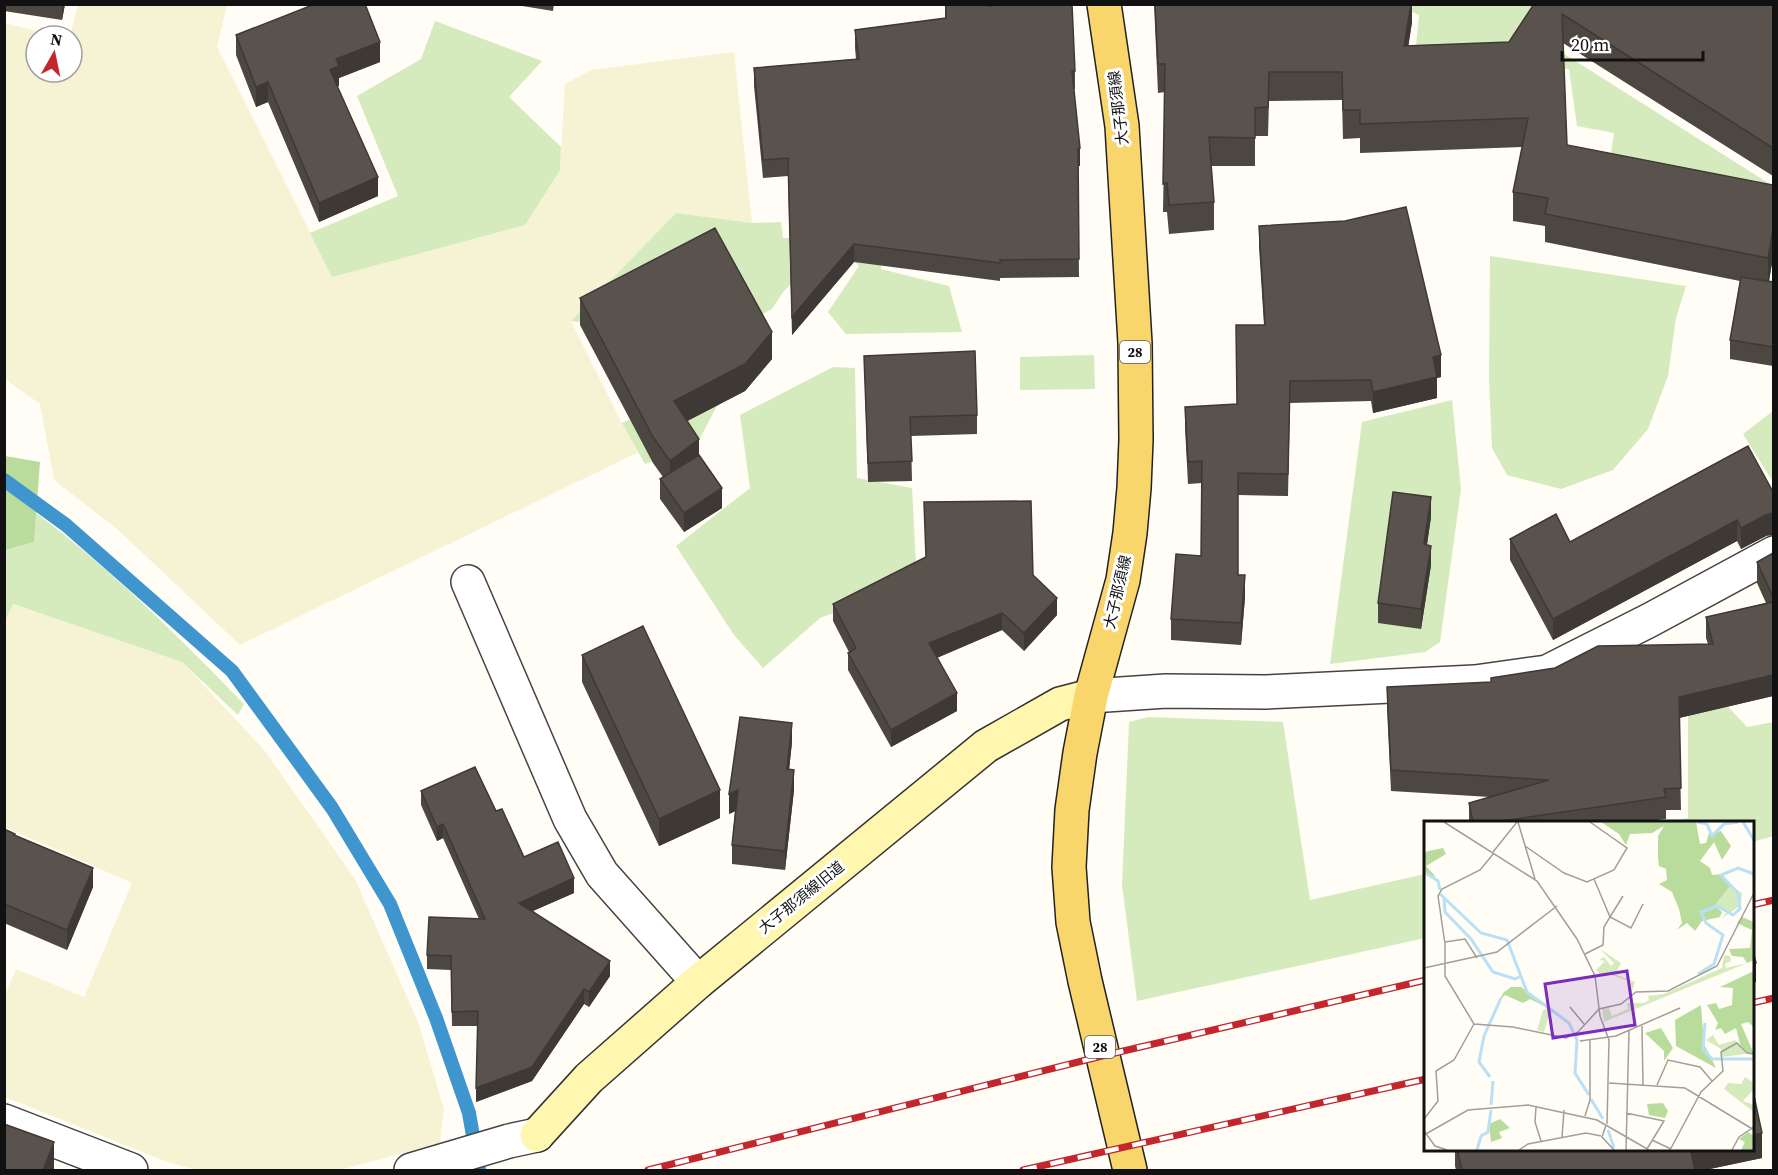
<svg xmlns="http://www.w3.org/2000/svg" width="1778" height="1175" viewBox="0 0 1778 1175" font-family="'Source Serif 4','Noto Sans JP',serif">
<rect width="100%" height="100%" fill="#fffdf5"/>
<!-- farmland -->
<path fill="#f6f3d4" d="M 78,5 L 227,5 L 217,47 L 333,277 L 560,170 L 565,84 L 591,70 L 734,52 L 752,223 L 676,213 L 571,321 L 622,423 L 639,452 L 240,645 L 117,529 L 54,480 L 40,404 L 5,379 L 4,23 L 58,36 L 36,36 L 36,72 L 72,72 L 72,36 L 70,36 Z
M 12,604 L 182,662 L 265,751 L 355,879 L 418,1022 L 444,1109 L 440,1143 L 340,1170 L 196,1170 L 167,1162 L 5,1097 L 4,997 L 16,969 L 84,997 L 132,883 L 5,827 L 4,621 Z"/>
<!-- green -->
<path fill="#d5ebbd" d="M 1397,5 L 1545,5 L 1528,31 L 1773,186 L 1608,174 L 1614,133 L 1577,126 L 1569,69 L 1414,67 L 1419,15 Z
M 435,21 L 542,61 L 509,97 L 561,147 L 560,170 L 525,225 L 332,277 L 310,233 L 398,196 L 357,96 L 421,59 Z
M 889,196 L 881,269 L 949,286 L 962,332 L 846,334 L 828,312 L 859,266 L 834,241 L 783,292 L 772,309 L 746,322 L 718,247 L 578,322 L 571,321 L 676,213 L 752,223 L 781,222 L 783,238 L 825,238 Z
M 1490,256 L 1686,286 L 1676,318 L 1668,376 L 1648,429 L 1613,470 L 1561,489 L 1507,475 L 1492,448 L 1489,380 Z
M 1094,355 L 1095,389 L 1020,390 L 1020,357 Z
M 833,367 L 855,368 L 857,478 L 912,488 L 917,582 L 820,618 L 763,668 L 734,635 L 676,546 L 750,488 L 740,415 Z
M 681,396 L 719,402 L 700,438 L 672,455 L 645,464 L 622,423 Z
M 1452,400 L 1461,489 L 1440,642 L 1425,652 L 1330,664 L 1362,422 Z
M 1773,411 L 1773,482 L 1743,434 Z
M 36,513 C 111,569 179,637 244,704 L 238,715 L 182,662 L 13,604 L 5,621 L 5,550 L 34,542 Z
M 1688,684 L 1718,696 L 1747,727 L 1773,722 L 1773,836 L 1753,842 L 1752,822 L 1668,822 L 1688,818 Z
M 1148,717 L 1283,722 L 1310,900 L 1425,874 L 1425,938 L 1137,1001 L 1122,885 L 1129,722 Z"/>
<!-- forest -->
<path fill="#b9dc9c" d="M 5,456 L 40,462 L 34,542 L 5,550 Z"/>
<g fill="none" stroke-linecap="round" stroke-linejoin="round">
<!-- stream -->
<path stroke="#3f96cf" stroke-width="14" d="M 4,480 L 66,525 L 232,671 L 332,808 L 390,904 L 436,1018 L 469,1113 L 479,1170"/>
<defs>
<path id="street" d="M 468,582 L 570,819 L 602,874 L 698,982
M 1091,696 L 1166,691 L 1265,692 L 1475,682 L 1547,672 L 1650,620 L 1774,553
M 4,1121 L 131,1170
M 411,1170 L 509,1141 L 537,1135"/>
<path id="secondary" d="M 537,1135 L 589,1078 L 698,982 L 986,746 L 1060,704 L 1091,696"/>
<path id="primary" d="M 1104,4 L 1122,126 L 1135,343 L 1136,440 L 1134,488 L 1130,533 L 1123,580 L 1091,696 L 1080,753 L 1072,810 L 1069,867 L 1073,922 L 1085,981 L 1130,1170"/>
</defs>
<!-- street casing -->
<use href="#street" stroke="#444" stroke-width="36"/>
<!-- secondary casing -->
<use href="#secondary" stroke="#333" stroke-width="36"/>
<!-- primary casing -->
<use href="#primary" stroke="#222" stroke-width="36"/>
<!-- street -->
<use href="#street" stroke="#fff" stroke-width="33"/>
<!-- secondary -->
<use href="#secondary" stroke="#fff6b0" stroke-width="33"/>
<!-- primary -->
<use href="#primary" stroke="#f9d66b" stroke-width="33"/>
<defs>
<path id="rail" d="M 1752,905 L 1774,900
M 1752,1003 L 1774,998
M 648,1170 L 1102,1056 L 1426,980
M 1023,1170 L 1426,1079"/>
</defs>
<!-- rail casing -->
<use href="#rail" stroke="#c4262e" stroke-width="7"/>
<!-- rail -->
<use href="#rail" stroke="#fff" stroke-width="4.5" stroke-dasharray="14" stroke-linecap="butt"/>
</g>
<!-- wall -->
<path fill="#4d4742" d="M 4,4 L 65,4 L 62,20 L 4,11 Z
M 510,4 L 554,4 L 553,11 Z
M 945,4 L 988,6 L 1075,71 L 1075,89 L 1074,89 L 1080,166 L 1078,166 L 1079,277 L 1000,278 L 1000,281 L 854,262 L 792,335 L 788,176 L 763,178 L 754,86 L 754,68 L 856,59 L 855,48 L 855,30 L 945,18 Z
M 1154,4 L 1412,4 L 1412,22 L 1408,46 L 1509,42 L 1534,4 L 1773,4 L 1773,176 L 1563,43 L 1567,145 L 1773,257 L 1769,282 L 1773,282 L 1773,366 L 1730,359 L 1730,340 L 1740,281 L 1545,242 L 1545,226 L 1513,221 L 1513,192 L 1522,147 L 1360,153 L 1360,138 L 1343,139 L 1342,100 L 1269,101 L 1268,136 L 1255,136 L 1255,166 L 1211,166 L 1214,202 L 1214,230 L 1169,234 L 1167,212 L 1163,212 L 1165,92 L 1158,93 Z
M 236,35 L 380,62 L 339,78 L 339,86 L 337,86 L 378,196 L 319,222 L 268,102 L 256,107 L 236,55 Z
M 1259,226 L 1441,377 L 1437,378 L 1437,398 L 1373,413 L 1371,401 L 1290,403 L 1288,496 L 1238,495 L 1238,575 L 1245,597 L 1241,645 L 1171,640 L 1171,619 L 1201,556 L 1202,483 L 1188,484 L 1185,428 L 1185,407 L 1237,404 L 1264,325 L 1259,247 Z
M 580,298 L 772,359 L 745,391 L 687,421 L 699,455 L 722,508 L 684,532 L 660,499 L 660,479 L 663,477 L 653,463 L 580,325 Z
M 864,356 L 977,415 L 977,434 L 911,436 L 912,481 L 868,482 Z
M 1748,446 L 1766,536 L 1741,549 L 1737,541 L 1553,640 L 1510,560 L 1510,539 L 1570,542 Z
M 1431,517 L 1427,545 L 1431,565 L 1421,629 L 1378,623 L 1378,603 Z
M 1773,553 L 1773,696 L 1679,718 L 1681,810 L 1666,810 L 1666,819 L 1640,822 L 1469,822 L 1469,803 L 1490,797 L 1391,791 L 1387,708 L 1387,687 L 1491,682 L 1491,678 L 1708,644 L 1706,638 L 1706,617 L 1766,603 L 1757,583 L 1757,562 Z
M 1033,575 L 1057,615 L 1024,651 L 1002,630 L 937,658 L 957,711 L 891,747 L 848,670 L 848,653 L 849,652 L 833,621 L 833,604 Z
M 582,655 L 720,818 L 659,846 L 582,682 Z
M 792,742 L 789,770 L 794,790 L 785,870 L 732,864 L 732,845 L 735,811 L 729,814 Z
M 421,791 L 496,811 L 524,857 L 574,893 L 533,911 L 610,976 L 589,1007 L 584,1004 L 532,1081 L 476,1102 L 478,1026 L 452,1026 L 451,970 L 427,969 L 427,955 L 479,919 L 443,838 L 437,841 L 421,805 Z
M 4,829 L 15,835 L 93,887 L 67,950 L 4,923 Z
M 1455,1149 L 1752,1149 L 1762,1158 L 1705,1170 L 1456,1170 L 1455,1166 Z"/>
<!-- shaded-wall -->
<path fill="#3f3936" d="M 62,4 L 65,4 L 62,20 Z
M 1411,4 L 1412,4 L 1412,22 L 1404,75 L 1404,46 Z
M 380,42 L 380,62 L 339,78 L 339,86 L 330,89 L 330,70 L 336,59 Z
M 268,82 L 268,102 L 256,107 L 256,87 Z
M 1078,148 L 1080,148 L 1080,166 L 1078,166 Z
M 378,177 L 378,196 L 319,222 L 319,203 Z
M 1773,229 L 1773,257 L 1768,286 L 1768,258 Z
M 854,244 L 854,262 L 792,335 L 792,317 Z
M 772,332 L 772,359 L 745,391 L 674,428 L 674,401 Z
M 1441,355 L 1441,377 L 1437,378 L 1437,398 L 1373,413 L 1373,392 L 1433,357 Z
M 699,439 L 699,465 L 670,487 L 670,461 Z
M 722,488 L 722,508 L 684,532 L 684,513 Z
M 1431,497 L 1431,517 L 1424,564 L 1424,544 Z
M 1773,513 L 1773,535 L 1766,536 L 1741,549 L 1741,528 L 1766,515 Z
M 1737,520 L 1737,541 L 1553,640 L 1553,619 Z
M 1431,546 L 1431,565 L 1421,629 L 1421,609 Z
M 1245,575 L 1245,597 L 1241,645 L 1241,623 Z
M 1057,598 L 1057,615 L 1024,651 L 1024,633 Z
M 1002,613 L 1002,630 L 929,661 L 929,643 Z
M 1773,675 L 1773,696 L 1679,718 L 1679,697 Z
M 957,693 L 957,711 L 891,747 L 891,730 Z
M 792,723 L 792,742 L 787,789 L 787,769 Z
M 794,770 L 794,790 L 785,870 L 785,851 Z
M 720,790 L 720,818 L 659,846 L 659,819 Z
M 738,790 L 738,810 L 729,814 L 729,794 Z
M 443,824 L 443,838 L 437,841 L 437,827 Z
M 93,868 L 93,887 L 67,950 L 67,930 Z
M 574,878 L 574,893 L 519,917 L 519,903 Z
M 610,961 L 610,976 L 589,1007 L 589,992 Z
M 1756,963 L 1756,982 L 1752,983 L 1752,964 Z
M 584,989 L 584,1004 L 532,1081 L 476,1102 L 476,1088 Z
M 1762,1133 L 1762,1158 L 1705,1170 L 1690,1170 L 1690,1149 L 1752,1149 L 1752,1135 Z
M 54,1142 L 54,1170 L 43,1170 Z"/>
<!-- building -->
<path fill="#5a524d" stroke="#3f3936" stroke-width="1.5" d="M 315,4 L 365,4 L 380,42 L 336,59 L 339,66 L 330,70 L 378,177 L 319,203 L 268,82 L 256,87 L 236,35 Z
M 946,4 L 988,4 L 988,6 L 1014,4 L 1072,4 L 1075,71 L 1072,71 L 1080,148 L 1078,148 L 1079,259 L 1000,260 L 1000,263 L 854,244 L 792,317 L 788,158 L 763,160 L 754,68 L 859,59 L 855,30 L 946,18 Z
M 1155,4 L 1411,4 L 1404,46 L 1509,42 L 1534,4 L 1773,4 L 1773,148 L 1562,14 L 1567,145 L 1773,185 L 1773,229 L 1768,258 L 1545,214 L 1548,198 L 1513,192 L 1528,118 L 1360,124 L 1360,110 L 1343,110 L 1342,72 L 1269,72 L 1268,107 L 1255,108 L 1255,138 L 1209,137 L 1214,202 L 1169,205 L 1167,183 L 1163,184 L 1165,64 L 1158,64 Z
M 1406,207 L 1441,355 L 1433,357 L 1437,377 L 1373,392 L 1371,380 L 1290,381 L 1288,474 L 1238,473 L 1238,575 L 1245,575 L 1241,623 L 1171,619 L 1176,554 L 1201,556 L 1202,461 L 1188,462 L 1185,407 L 1237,404 L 1236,325 L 1265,325 L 1259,226 L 1345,221 Z
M 715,228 L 772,332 L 745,364 L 674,401 L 699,439 L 670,461 L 653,437 L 580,298 Z
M 1741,277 L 1773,282 L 1773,347 L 1730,340 Z
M 975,351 L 977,415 L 910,417 L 912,461 L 868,463 L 864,356 Z
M 1748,446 L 1773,492 L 1773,513 L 1766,515 L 1741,528 L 1737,520 L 1553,619 L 1510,539 L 1556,514 L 1570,542 Z
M 699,455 L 722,488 L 684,513 L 660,479 Z
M 1393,492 L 1431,497 L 1424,544 L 1431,546 L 1421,609 L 1378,603 Z
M 1031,501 L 1033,575 L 1057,598 L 1024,633 L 1002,613 L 929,643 L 957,693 L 891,730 L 848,653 L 856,648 L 833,604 L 926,557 L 924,502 Z
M 1773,553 L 1773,597 L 1757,562 Z
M 1773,602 L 1773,675 L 1679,697 L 1681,788 L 1664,789 L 1666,797 L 1495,822 L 1473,822 L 1469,803 L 1549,780 L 1391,770 L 1387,687 L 1491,682 L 1491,678 L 1555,668 L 1598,646 L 1713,644 L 1706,617 Z
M 643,626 L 720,790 L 659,819 L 582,655 Z
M 740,717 L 792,723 L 787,769 L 794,770 L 785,851 L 732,845 L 738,790 L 729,794 Z
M 475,767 L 496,811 L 502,809 L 524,857 L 558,842 L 574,878 L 519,903 L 610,961 L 589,992 L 584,989 L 532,1067 L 476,1088 L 478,1011 L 452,1012 L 451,956 L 427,955 L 429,917 L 485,919 L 443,824 L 437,827 L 421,791 Z
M 4,829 L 15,834 L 14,835 L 93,868 L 67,930 L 4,904 Z
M 1752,947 L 1756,963 L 1752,964 Z
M 1752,1096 L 1754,1096 L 1762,1133 L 1752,1135 Z
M 4,1124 L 54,1142 L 43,1170 L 4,1170 Z
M 1457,1149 L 1690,1149 L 1695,1170 L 1462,1170 Z"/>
<g text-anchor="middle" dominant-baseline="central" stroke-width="6" stroke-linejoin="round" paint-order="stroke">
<!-- shield labels -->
<g fill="#fff" stroke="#585858" stroke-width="1.5">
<rect x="1120" y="341" width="30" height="22" rx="4.5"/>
<rect x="1085" y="1036" width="30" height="22" rx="4.5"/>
</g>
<g font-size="14" font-weight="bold" fill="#111">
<text x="1135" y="352">28</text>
<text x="1100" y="1047">28</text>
</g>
<!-- street labels -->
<g font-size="15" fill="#111" stroke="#fff">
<text transform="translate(1118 108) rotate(-97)">大子那須線</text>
<text transform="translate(1117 592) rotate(-77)">大子那須線</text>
<text transform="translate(801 897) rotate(-39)">大子那須線旧道</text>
</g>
</g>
<!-- overview -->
<g transform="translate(1424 821)">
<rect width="330" height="330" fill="#fffdf5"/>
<path d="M 306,65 L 318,72 L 317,84 L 297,98 L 303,91 L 291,84 ZM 176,128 L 197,142 L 191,153 L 211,161 L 207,173 L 205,160 L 181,152 L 177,154 L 172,149 L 181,140 L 175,139 L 180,136 L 187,145 L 190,142 ZM 300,134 L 306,135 L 307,140 L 301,143 L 302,147 L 323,142 L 180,201 L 178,188 L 185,187 L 188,195 L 204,188 L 203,182 L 220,182 L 225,179 L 224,175 L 240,173 L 298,147 ZM 126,186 L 137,194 L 126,191 L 120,211 L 113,209 L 119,189 ZM 289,214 L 295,224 L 311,219 L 322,233 L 297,236 L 297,228 L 282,219 ZM 321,256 L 330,262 L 330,268 L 319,280 L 330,284 L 330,291 L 300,268 L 304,262 L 317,263 Z" fill="#d5ebbd"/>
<path d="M 177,1 L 272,1 L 276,23 L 282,22 L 286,9 L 288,12 L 297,10 L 307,25 L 298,39 L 290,21 L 276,40 L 286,47 L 288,54 L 298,53 L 306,65 L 291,84 L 298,91 L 296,96 L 278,100 L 271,110 L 263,102 L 253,109 L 258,102 L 255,88 L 248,71 L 235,63 L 243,59 L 242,48 L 235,45 L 234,37 L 234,15 L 240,5 L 228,12 L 206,13 L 202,24 L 195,13 ZM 19,27 L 22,33 L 2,45 L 12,56 L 0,52 L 0,31 ZM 318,96 L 330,101 L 330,139 L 323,142 L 319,136 L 308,135 L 305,128 L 326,127 L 328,109 L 313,102 ZM 330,150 L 330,206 L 324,201 L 317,203 L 330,233 L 323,232 L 316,223 L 312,207 L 301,213 L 297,207 L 291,209 L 294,202 L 283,184 L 292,182 L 295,188 L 308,184 L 309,167 L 296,166 ZM 87,166 L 97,166 L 126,188 L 106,178 L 99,182 L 81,174 L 74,181 L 80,171 ZM 277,184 L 280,223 L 292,247 L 252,225 L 251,199 ZM 237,207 L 249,227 L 240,240 L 240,230 L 221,212 ZM 239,282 L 244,290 L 241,297 L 225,294 L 223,283 ZM 76,298 L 86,307 L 75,311 L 78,317 L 67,321 L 65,303 ZM 324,311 L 330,315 L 330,329 L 317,329 L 321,321 L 315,318 Z" fill="#b9dc9c"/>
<path fill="none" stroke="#b9e0f7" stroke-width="3" d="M 273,1 L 283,3 L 288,15 L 300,3 L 314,1M 319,1 L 330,19M 0,51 L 14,60 L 16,69M 16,73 L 57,112 L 83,119 L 103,171 L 145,202 L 153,219 L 151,252 L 165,274M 20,78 L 21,91 L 47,118 L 69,151 L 91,158 L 97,155M 274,153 L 290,143 L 299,114 L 282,102 L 277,91 L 293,85 L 309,94 L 316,88 L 314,72 L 297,54 L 314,47 L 330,53M 281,202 L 279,228 L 288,238 L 330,238M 66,256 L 55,241 L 60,215 L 77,177M 167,278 L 179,298M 67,284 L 69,260M 184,309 L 190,327M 53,329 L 57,315 L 64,311 L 67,289"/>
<path fill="none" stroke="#a09f9a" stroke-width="1.5" d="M 20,1 L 113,60 L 153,118 L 171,155 L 176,195 L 185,219 L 183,303M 94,1 L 111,58M 101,25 L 140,52 L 163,61 L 190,49 L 203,27 L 166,1M 69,31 L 93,1M 199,75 L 186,96 L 207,107 L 219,83M 0,89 L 0,110M 21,121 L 41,118 L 53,137M 161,133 L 179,124 L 180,106 L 186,96 L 170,58M 0,147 L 73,131 L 133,85M 146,186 L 160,203M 50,203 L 89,206 L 142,217 L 154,211 L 175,188 L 197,183 L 212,171 L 244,170 L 293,145 L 330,72M 50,203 L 21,155 L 21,123 L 14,75 L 18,68 L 56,49 L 70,32M 218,205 L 219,264M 156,220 L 192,215 L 256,187M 185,262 L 261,267 L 330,309M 233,264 L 244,239 L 276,246 L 288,260M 112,286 L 111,301 L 117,320M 202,292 L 240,300 L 223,328M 161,295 L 166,279 L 166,218M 0,298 L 14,280 L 12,250 L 30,239 L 50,203M 182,304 L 178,316 L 190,329M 0,310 L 11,325 L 23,329M 0,314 L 44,289 L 104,284 L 173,299 L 225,329M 138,316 L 140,289M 228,319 L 247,328M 95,329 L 104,323 L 162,312 L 177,315M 202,329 L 205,210M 246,329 L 277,271 L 299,250 L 297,231 L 313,222 L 323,232 L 330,233M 308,329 L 315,316 L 330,306"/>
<path fill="#7b2cbf" fill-opacity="0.15" stroke="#7b2cbf" stroke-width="3" d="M 203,150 L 211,204 L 129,217 L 121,163 Z"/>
<rect width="330" height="330" fill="none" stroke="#111" stroke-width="3"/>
</g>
<!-- border -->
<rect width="1778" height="1175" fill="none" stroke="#111111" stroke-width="12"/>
<!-- north arrow -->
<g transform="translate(54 54) rotate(9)"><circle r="28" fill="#ffffff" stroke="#a0a0a0" stroke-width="1.5"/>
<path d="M0-4.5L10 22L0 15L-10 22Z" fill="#c4262e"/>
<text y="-9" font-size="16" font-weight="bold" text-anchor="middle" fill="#111111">N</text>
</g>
<!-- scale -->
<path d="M1562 51v9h141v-9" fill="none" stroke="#111111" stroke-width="3"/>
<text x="1571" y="51" font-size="18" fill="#111111" stroke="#ffffff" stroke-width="4.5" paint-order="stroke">20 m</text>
</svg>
